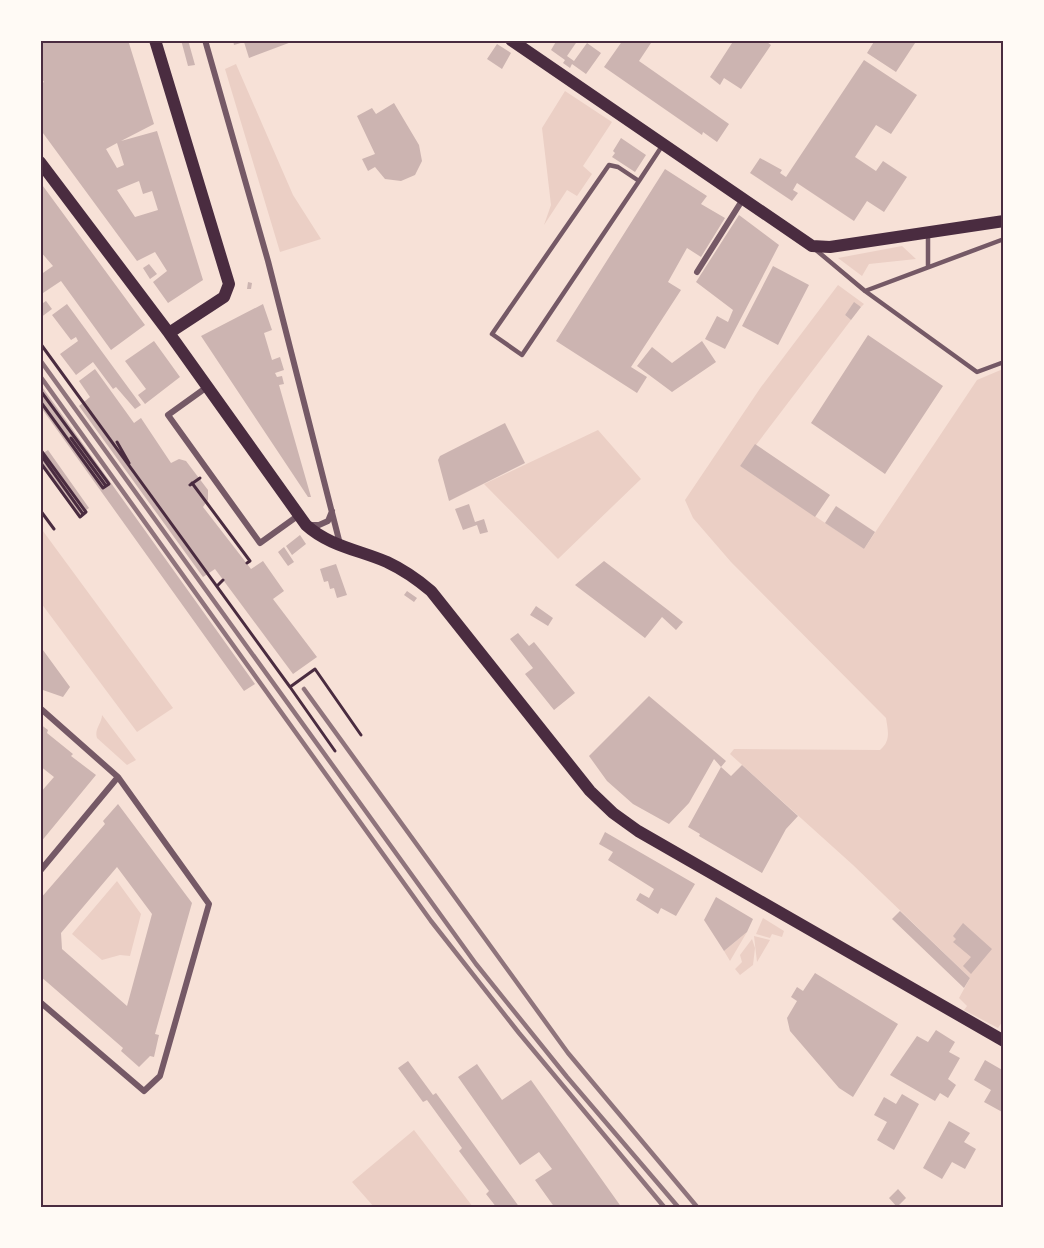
<svg xmlns="http://www.w3.org/2000/svg" width="1044" height="1248" viewBox="0 0 1044 1248" font-family="'PT Sans Narrow',sans-serif">
<rect width="100%" height="100%" fill="#f7e1d7"/>
<!-- green -->
<path fill="#ebcfc5" d="M 236,64 L 293,195 L 321,239 L 280,252 L 225,69 Z
M 565,91 L 612,122 L 583,166 L 592,174 L 577,196 L 567,190 L 544,225 L 551,205 L 542,128 Z
M 902,246 L 916,259 L 869,264 L 862,276 L 838,258 Z
M 838,285 L 864,304 L 861,307 L 854,303 L 845,315 L 851,320 L 740,466 L 864,549 L 977,380 L 1003,369 L 1004,1019 L 998,1028 L 964,1010 L 967,1006 L 959,998 L 970,978 L 853,865 L 730,754 L 734,749 L 880,750 C 891,741 888,731 886,718 L 731,562 L 693,518 L 685,500 L 761,387 Z
M 598,430 L 641,479 L 558,559 L 484,484 Z
M 40,527 L 173,708 L 137,732 L 41,603 Z
M 102,715 L 136,760 L 127,765 L 97,738 C 94,729 102,723 102,715 Z
M 117,881 L 141,914 L 130,956 L 120,955 L 102,960 L 72,934 Z
M 763,918 L 784,931 L 782,937 L 772,934 L 770,938 L 756,934 Z
M 747,932 L 730,961 L 724,951 Z
M 754,936 L 770,940 L 757,962 Z
M 752,939 L 755,948 L 753,965 L 740,975 L 735,969 L 742,962 L 740,955 Z
M 414,1130 L 473,1207 L 374,1207 L 352,1182 Z"/>
<!-- building -->
<path fill="#ccb4b1" fill-rule="evenodd" d="M 40,40 L 128,40 L 154,124 L 121,141 L 157,131 L 203,280 L 168,303 L 153,282 L 167,271 L 155,252 L 137,261 L 40,129 L 40,84 L 44,82 L 40,77 ZM 117,143 L 124,165 L 117,168 L 106,149 ZM 139,181 L 143,194 L 152,191 L 158,210 L 135,217 L 117,190 Z
M 181,40 L 188,40 L 195,65 L 188,66 Z
M 233,40 L 294,40 L 294,41 L 249,58 L 244,42 L 234,45 Z
M 557,40 L 578,40 L 567,56 L 574,61 L 587,43 L 601,53 L 586,74 L 572,64 L 570,68 L 563,63 L 565,60 L 551,50 Z
M 623,40 L 653,40 L 639,61 L 729,124 L 717,142 L 703,132 L 702,135 L 604,67 Z
M 734,40 L 764,40 L 771,45 L 741,89 L 724,78 L 720,85 L 710,77 Z
M 875,40 L 917,40 L 896,72 L 867,53 Z
M 497,44 L 511,53 L 502,69 L 487,59 Z
M 864,60 L 917,95 L 891,134 L 876,125 L 855,157 L 876,171 L 883,161 L 907,177 L 884,212 L 867,201 L 854,221 L 797,183 L 793,190 L 798,193 L 792,201 L 750,173 L 760,158 L 782,170 L 780,173 L 786,177 Z
M 394,103 L 419,145 L 422,161 L 415,175 L 401,181 L 385,179 L 375,167 L 368,171 L 362,159 L 375,154 L 357,116 L 372,108 L 376,114 Z
M 621,138 L 646,155 L 635,172 L 612,157 L 615,153 L 613,151 Z
M 665,169 L 707,196 L 701,204 L 725,218 L 701,257 L 687,248 L 668,282 L 681,290 L 631,367 L 647,377 L 637,393 L 556,341 Z
M 40,182 L 145,325 L 111,350 L 61,281 L 40,295 L 40,275 L 53,266 L 40,251 Z
M 739,215 L 779,245 L 725,349 L 705,339 L 717,316 L 728,322 L 733,310 L 696,282 Z
M 149,264 L 157,274 L 150,279 L 143,268 Z
M 773,266 L 809,285 L 778,345 L 742,326 Z
M 248,282 L 252,283 L 251,289 L 247,289 Z
M 46,301 L 52,309 L 40,318 L 40,305 Z
M 854,302 L 861,307 L 851,320 L 845,315 Z
M 67,304 L 141,405 L 135,409 L 116,387 L 113,389 L 93,362 L 76,375 L 60,354 L 78,341 L 76,337 L 71,340 L 52,315 Z
M 263,304 L 272,330 L 264,333 L 272,360 L 280,357 L 284,370 L 275,373 L 277,377 L 282,376 L 284,384 L 279,385 L 311,497 L 308,497 L 201,336 Z
M 868,335 L 943,386 L 885,474 L 811,423 Z
M 154,341 L 180,377 L 145,404 L 138,395 L 146,389 L 125,361 Z
M 702,341 L 716,362 L 672,392 L 637,366 L 652,347 L 672,363 Z
M 95,369 L 134,423 L 141,418 L 171,463 L 179,459 L 186,461 L 208,490 L 208,500 L 203,507 L 251,569 L 263,561 L 284,591 L 273,599 L 317,657 L 293,674 L 215,569 L 203,577 L 79,406 L 90,397 L 79,381 Z
M 40,384 L 255,684 L 244,691 L 40,406 Z
M 505,423 L 525,463 L 449,501 L 438,460 L 440,456 Z
M 755,444 L 830,495 L 815,517 L 740,466 Z
M 48,450 L 89,508 L 78,516 L 40,464 L 40,455 Z
M 469,504 L 475,522 L 484,519 L 488,532 L 480,534 L 477,525 L 463,530 L 455,509 Z
M 836,506 L 875,532 L 864,549 L 825,523 Z
M 300,535 L 306,544 L 292,555 L 286,546 Z
M 284,547 L 294,562 L 288,566 L 278,552 Z
M 604,561 L 668,610 L 683,622 L 676,630 L 662,617 L 645,638 L 575,585 Z
M 336,564 L 347,595 L 337,598 L 334,588 L 330,589 L 328,581 L 324,582 L 320,569 Z
M 407,591 L 417,598 L 414,602 L 404,595 Z
M 536,606 L 553,618 L 548,626 L 530,615 Z
M 518,633 L 529,646 L 534,642 L 575,693 L 554,710 L 525,674 L 533,668 L 510,639 Z
M 40,646 L 70,687 L 63,697 L 40,689 Z
M 649,696 L 726,761 L 721,767 L 714,759 L 689,803 L 669,824 L 633,804 L 607,781 L 589,756 Z
M 40,724 L 48,730 L 47,733 L 73,754 L 71,756 L 96,775 L 40,843 L 40,793 L 54,777 L 40,766 Z
M 742,765 L 798,816 L 786,829 L 762,873 L 699,836 L 700,834 L 688,827 L 721,767 L 731,776 Z
M 118,804 L 192,903 L 155,1034 L 159,1035 L 154,1057 L 150,1056 L 139,1067 L 121,1051 L 123,1048 L 40,976 L 40,899 L 105,824 L 103,821 ZM 117,867 L 152,914 L 127,1006 L 62,949 L 61,933 Z
M 605,832 L 695,884 L 676,916 L 661,908 L 658,914 L 636,900 L 640,893 L 649,898 L 654,889 L 608,860 L 613,852 L 599,844 Z
M 716,897 L 753,919 L 747,932 L 724,951 L 704,920 Z
M 900,911 L 970,978 L 964,988 L 892,919 Z
M 963,923 L 992,949 L 971,974 L 963,966 L 971,957 L 953,942 L 956,939 L 953,936 Z
M 815,973 L 898,1024 L 853,1097 L 839,1088 L 790,1031 L 787,1018 L 797,1001 L 791,997 L 797,987 L 803,991 Z
M 936,1030 L 955,1042 L 949,1052 L 960,1058 L 948,1079 L 956,1085 L 948,1098 L 940,1093 L 935,1101 L 890,1075 L 917,1036 L 928,1042 Z
M 985,1060 L 1004,1071 L 1004,1113 L 984,1102 L 991,1090 L 974,1080 Z
M 408,1061 L 433,1095 L 436,1093 L 520,1208 L 497,1208 L 486,1194 L 489,1191 L 459,1151 L 462,1148 L 427,1100 L 423,1102 L 398,1068 Z
M 477,1064 L 502,1100 L 531,1080 L 622,1208 L 555,1208 L 535,1180 L 552,1169 L 539,1152 L 520,1165 L 458,1077 Z
M 902,1094 L 919,1104 L 894,1150 L 877,1140 L 887,1122 L 874,1115 L 884,1097 L 896,1104 Z
M 949,1121 L 970,1133 L 964,1142 L 976,1149 L 965,1169 L 952,1162 L 942,1179 L 923,1168 Z
M 898,1189 L 906,1198 L 897,1207 L 889,1198 Z"/>
<g fill="none" stroke-linecap="round" stroke-linejoin="round">
<!-- path -->
<path stroke="#4a2c40" stroke-width="3" d="M 40,343 L 290,687 L 315,669 L 361,735
M 40,390 L 109,484 L 103,488 L 40,401
M 71,438 L 106,486
M 117,442 L 129,463
M 40,449 L 86,512 L 80,517 L 40,462
M 40,454 L 83,514
M 192,483 L 250,561 L 247,563
M 190,485 L 200,478
M 40,510 L 54,529
M 217,586 L 223,580
M 290,687 L 335,751"/>
<!-- service -->
<path stroke="#755966" stroke-width="4.5" d="M 609,165 L 618,167 L 639,181 L 522,355 L 492,334 Z
M 639,181 L 662,146
M 928,233 L 928,267
M 816,250 L 865,291 L 977,372 L 1004,362
M 865,291 L 1004,239"/>
<!-- minor -->
<path stroke="#755966" stroke-width="6" d="M 205,40 L 268,261 L 340,544
M 697,272 L 743,199
M 207,387 L 168,415 L 260,543 L 299,515
M 308,525 L 319,525 L 328,521 L 332,511
M 40,708 L 118,777 L 209,904 L 160,1076 L 144,1091 L 40,1002
M 40,871 L 118,777"/>
<!-- secondary -->
<path stroke="#4a2c40" stroke-width="12" d="M 155,40 L 229,284 L 224,297 L 169,333
M 511,40 L 812,246 L 830,247 L 1004,221
M 40,162 L 169,333 L 306,525 C 329,546 359,550 387,562 C 404,570 417,579 431,591 L 590,791 L 613,813 L 638,831 L 1004,1041"/>
<!-- rail -->
<path stroke="#8f747c" stroke-width="4.5" d="M 40,360 L 476,964 L 567,1077 L 679,1208
M 40,376 L 431,921 L 519,1033 L 665,1208
M 304,689 L 568,1053 L 698,1208"/>
</g>
<!-- border -->
<rect width="1044" height="1248" fill="none" stroke="#fffaf5" stroke-width="84"/>
<rect x="42" y="42" width="960" height="1164" fill="none" stroke="#4a2c40" stroke-width="2"/>
</svg>
